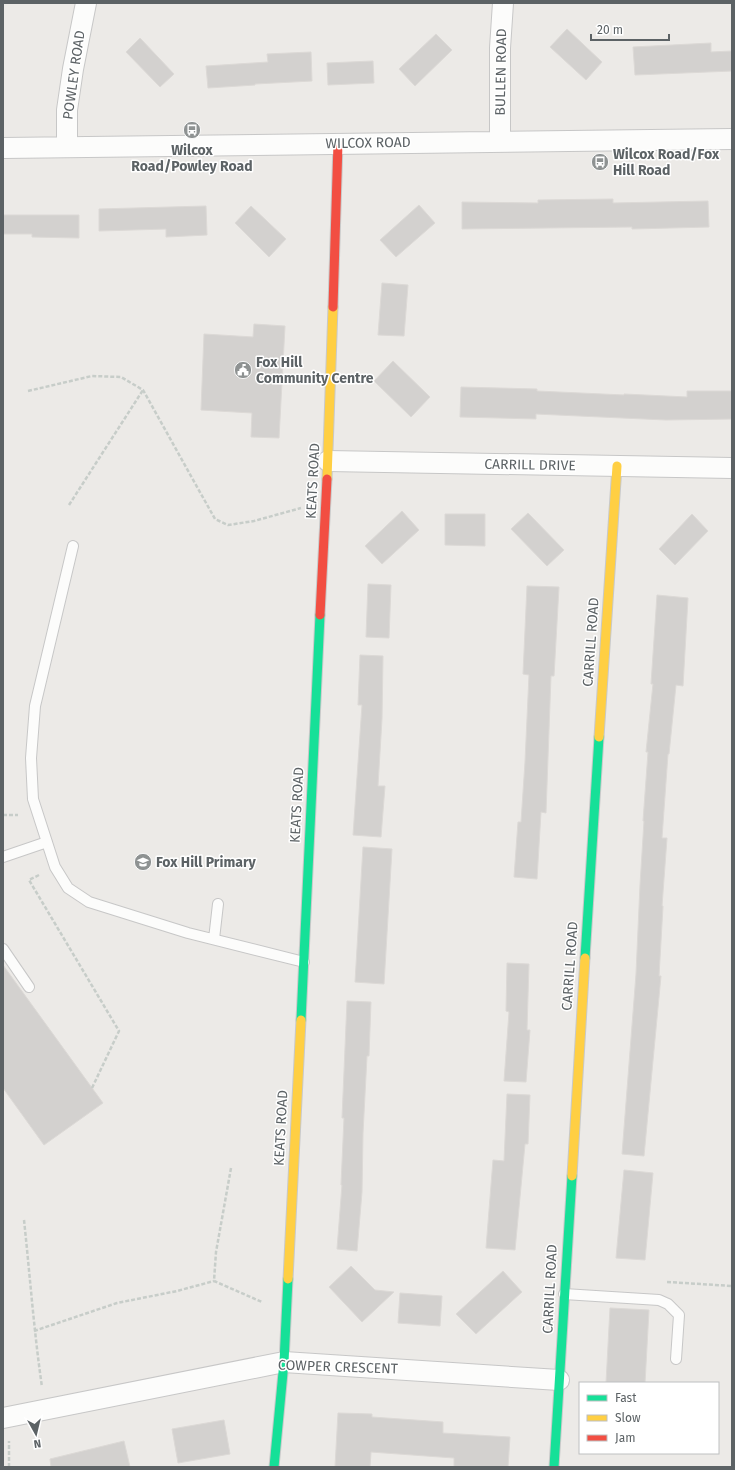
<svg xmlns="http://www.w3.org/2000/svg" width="735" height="1470" viewBox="0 0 735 1470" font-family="'Fira Sans',sans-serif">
<rect width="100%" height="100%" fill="#eceae7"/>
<!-- building -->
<path fill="#d3d1cf" stroke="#dcd9d6" d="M 567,29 L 602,62 L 586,80 L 550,47 Z
M 436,34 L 452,50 L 415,86 L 399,69 Z
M 140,38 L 174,74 L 160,87 L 126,52 Z
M 711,43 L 711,52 L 732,51 L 732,71 L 635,75 L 633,47 Z
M 311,52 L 312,81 L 255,84 L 255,85 L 208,88 L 206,66 L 268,62 L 267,54 Z
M 373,61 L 374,83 L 328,85 L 327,63 Z
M 613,199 L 613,203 L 708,201 L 709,227 L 632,229 L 632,227 L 462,229 L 462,202 L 538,203 L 538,200 Z
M 419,205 L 435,223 L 396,257 L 380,240 Z
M 206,206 L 207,235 L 166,237 L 166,229 L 99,231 L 99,209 Z
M 251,206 L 286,239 L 269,257 L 235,223 Z
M 3,215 L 79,215 L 79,238 L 32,237 L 32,234 L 3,234 Z
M 382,283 L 408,285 L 404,336 L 378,335 Z
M 254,324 L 285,326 L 279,438 L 251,437 L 252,413 L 201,410 L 204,334 L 253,337 Z
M 393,361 L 430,397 L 411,417 L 374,381 Z
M 461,387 L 537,389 L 537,391 L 624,395 L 624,394 L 687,397 L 687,391 L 732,391 L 732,419 L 666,420 L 536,414 L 536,419 L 460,417 Z
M 402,511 L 419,530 L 382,564 L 365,546 Z
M 528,513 L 564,550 L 547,566 L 511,529 Z
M 445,514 L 485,514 L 485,546 L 445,545 Z
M 692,514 L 708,531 L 675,565 L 659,549 Z
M 368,584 L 391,585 L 389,638 L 366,637 Z
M 527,586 L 559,587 L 554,676 L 551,676 L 546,813 L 541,812 L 537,879 L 514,877 L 518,822 L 521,822 L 525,762 L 529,675 L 523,674 Z
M 657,595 L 688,598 L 683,686 L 676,685 L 669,754 L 668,754 L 662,838 L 667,838 L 662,906 L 663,906 L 659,976 L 661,976 L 644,1156 L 622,1154 L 636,974 L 640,885 L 644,821 L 643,821 L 648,752 L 646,752 L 653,684 L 651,684 Z
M 360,655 L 383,656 L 382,719 L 378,786 L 385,786 L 381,837 L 353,835 L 362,705 L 358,705 Z
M 363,847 L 392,849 L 384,984 L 355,982 Z
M 507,963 L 529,964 L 527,1030 L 530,1030 L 526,1082 L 504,1081 L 509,1012 L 506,1011 Z
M 3,965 L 103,1103 L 44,1145 L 3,1088 Z
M 347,1001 L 371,1002 L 369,1056 L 367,1056 L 363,1133 L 362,1192 L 357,1251 L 337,1249 L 342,1185 L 341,1185 L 344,1118 L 342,1118 Z
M 507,1094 L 530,1095 L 528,1144 L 525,1144 L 515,1250 L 486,1248 L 493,1160 L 504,1161 Z
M 624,1170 L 653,1173 L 645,1260 L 616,1258 Z
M 351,1266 L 375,1290 L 394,1292 L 362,1322 L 329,1287 Z
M 503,1271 L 522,1292 L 476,1334 L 456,1314 Z
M 400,1293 L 442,1296 L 440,1326 L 398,1323 Z
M 610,1308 L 649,1310 L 645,1383 L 606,1383 Z
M 338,1413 L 372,1414 L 372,1417 L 443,1422 L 443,1433 L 510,1437 L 508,1467 L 454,1467 L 454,1458 L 371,1452 L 370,1467 L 335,1467 Z
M 224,1420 L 230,1454 L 178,1463 L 172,1429 Z
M 124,1441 L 130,1467 L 51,1467 L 50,1459 Z"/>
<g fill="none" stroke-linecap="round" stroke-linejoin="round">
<defs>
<path id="lane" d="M 73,546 L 35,706 L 31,758 L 33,799 L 55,867 L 68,888 L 89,902 L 188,933 L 304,962
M 3,857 L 47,842
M 214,939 L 218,904
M 3,949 L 29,987
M 564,1294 L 659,1300 L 668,1304 L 679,1315 L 676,1359"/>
<path id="street" d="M 500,141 L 500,48 L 503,3
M 67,146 L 67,110 L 73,69 L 86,3
M 3,148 L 732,139
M 328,461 L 732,468
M 3,1418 L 284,1362 L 559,1380"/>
<path id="fast" d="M 585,958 L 599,737
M 301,1020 L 320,615
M 274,1467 L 284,1362 L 288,1279
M 554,1467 L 572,1176"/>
<path id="slow" d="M 327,479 L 333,307
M 599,737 L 617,466
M 572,1176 L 585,958
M 288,1279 L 301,1020"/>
<path id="jam" d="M 333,307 L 338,143
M 320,615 L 327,479"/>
</defs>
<!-- lane casing -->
<use href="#lane" stroke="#c7c7c7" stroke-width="12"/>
<!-- street casing -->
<use href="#street" stroke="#c7c7c7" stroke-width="22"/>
<!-- fast casing -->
<use href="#fast" stroke="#c8c9c9" stroke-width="11"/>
<!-- slow casing -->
<use href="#slow" stroke="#c8c9c9" stroke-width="11"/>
<!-- jam casing -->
<use href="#jam" stroke="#c8c9c9" stroke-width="11"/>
<!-- path -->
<path stroke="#c7cdc9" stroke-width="2.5" stroke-dasharray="4 2" stroke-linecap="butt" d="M 28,391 L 92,376 L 121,377 L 143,390 L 215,519 L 228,525 L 254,521 L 301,508
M 69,505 L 143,390
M 3,815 L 18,815
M 39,875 L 29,880 L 119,1031 L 92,1088
M 231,1168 L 216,1252 L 214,1281 L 262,1302
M 24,1220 C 30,1276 34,1332 42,1387
M 667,1282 L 732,1286
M 34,1331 L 117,1303 L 177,1291 L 214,1281
M 9,1467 L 9,1441"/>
<!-- lane -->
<use href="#lane" stroke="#fcfcfb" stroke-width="10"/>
<!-- street -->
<use href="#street" stroke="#fcfcfb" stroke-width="20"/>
<!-- fast -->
<use href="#fast" stroke="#16e098" stroke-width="9"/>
<!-- slow -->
<use href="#slow" stroke="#ffcf43" stroke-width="9"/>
<!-- jam -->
<use href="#jam" stroke="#f24e42" stroke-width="9"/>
</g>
<!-- icons -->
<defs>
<symbol id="bus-disc" viewBox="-11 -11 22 22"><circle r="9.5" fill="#8e9292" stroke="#fff"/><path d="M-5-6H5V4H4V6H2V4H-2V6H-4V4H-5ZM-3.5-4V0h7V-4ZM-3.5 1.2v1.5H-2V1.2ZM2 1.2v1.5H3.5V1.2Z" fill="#fff"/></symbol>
<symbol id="civic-disc" viewBox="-11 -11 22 22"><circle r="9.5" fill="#8e9292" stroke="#fff"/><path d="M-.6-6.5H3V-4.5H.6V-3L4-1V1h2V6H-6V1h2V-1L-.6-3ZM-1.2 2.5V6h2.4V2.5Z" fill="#fff"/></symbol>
<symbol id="school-disc" viewBox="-11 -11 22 22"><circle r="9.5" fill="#8e9292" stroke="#fff"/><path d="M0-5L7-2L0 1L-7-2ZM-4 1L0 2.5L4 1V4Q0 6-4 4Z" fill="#fff"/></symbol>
</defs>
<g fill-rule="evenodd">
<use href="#bus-disc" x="182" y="120" width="20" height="20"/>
<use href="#bus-disc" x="590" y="152" width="20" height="20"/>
<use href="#civic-disc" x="233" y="360" width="20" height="20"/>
<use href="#school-disc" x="133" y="852" width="20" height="20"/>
</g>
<g text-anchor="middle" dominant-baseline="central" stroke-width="3" stroke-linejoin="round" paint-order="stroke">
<!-- street labels -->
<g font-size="14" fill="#5c6265" stroke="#fff">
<text transform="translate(501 72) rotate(-89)">BULLEN ROAD</text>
<text transform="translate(74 75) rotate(-82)">POWLEY ROAD</text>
<text transform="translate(368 143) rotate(-1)">WILCOX ROAD</text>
<text transform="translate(530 465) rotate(1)">CARRILL DRIVE</text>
<text transform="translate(313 481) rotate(-87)">KEATS ROAD</text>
<text transform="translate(591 642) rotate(-86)">CARRILL ROAD</text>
<text transform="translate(297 805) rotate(-87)">KEATS ROAD</text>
<text transform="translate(570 966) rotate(-86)">CARRILL ROAD</text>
<text transform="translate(281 1128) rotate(-87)">KEATS ROAD</text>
<text transform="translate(550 1289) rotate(-87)">CARRILL ROAD</text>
<text transform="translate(338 1367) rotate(2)">COWPER CRESCENT</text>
</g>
<!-- poi labels -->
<g font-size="14" font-weight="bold" fill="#5c6265" stroke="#fff" text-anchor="start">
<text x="192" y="150" text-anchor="middle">Wilcox<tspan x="192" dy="16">Road/Powley Road</tspan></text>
<text x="613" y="154">Wilcox Road/Fox<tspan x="613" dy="16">Hill Road</tspan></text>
<text x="256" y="362">Fox Hill<tspan x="256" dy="16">Community Centre</tspan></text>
<text x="156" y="862">Fox Hill Primary</text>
</g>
</g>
<!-- border -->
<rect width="735" height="1470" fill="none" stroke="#5c6265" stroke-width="8"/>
<!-- legend -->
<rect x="579" y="1382" width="140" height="72" fill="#ffffff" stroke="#bec0c1"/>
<rect x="587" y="1395" width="20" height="6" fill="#16e098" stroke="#bec0c1"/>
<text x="615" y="1402" font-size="12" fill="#5c6265">Fast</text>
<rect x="587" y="1415" width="20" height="6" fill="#ffcf43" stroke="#bec0c1"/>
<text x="615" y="1422" font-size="12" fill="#5c6265">Slow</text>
<rect x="587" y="1435" width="20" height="6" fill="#f24e42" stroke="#bec0c1"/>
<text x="615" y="1442" font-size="12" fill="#5c6265">Jam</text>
<!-- north arrow -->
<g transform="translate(36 1434) rotate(172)" stroke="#ffffff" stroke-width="3" paint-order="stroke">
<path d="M0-3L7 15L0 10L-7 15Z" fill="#5c6265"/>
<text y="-6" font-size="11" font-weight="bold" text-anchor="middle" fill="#5c6265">N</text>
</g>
<!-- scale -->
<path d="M591 34v6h78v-6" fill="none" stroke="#5c6265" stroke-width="2"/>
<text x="597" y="34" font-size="12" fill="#5c6265" stroke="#ffffff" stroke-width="3" paint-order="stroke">20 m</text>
</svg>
